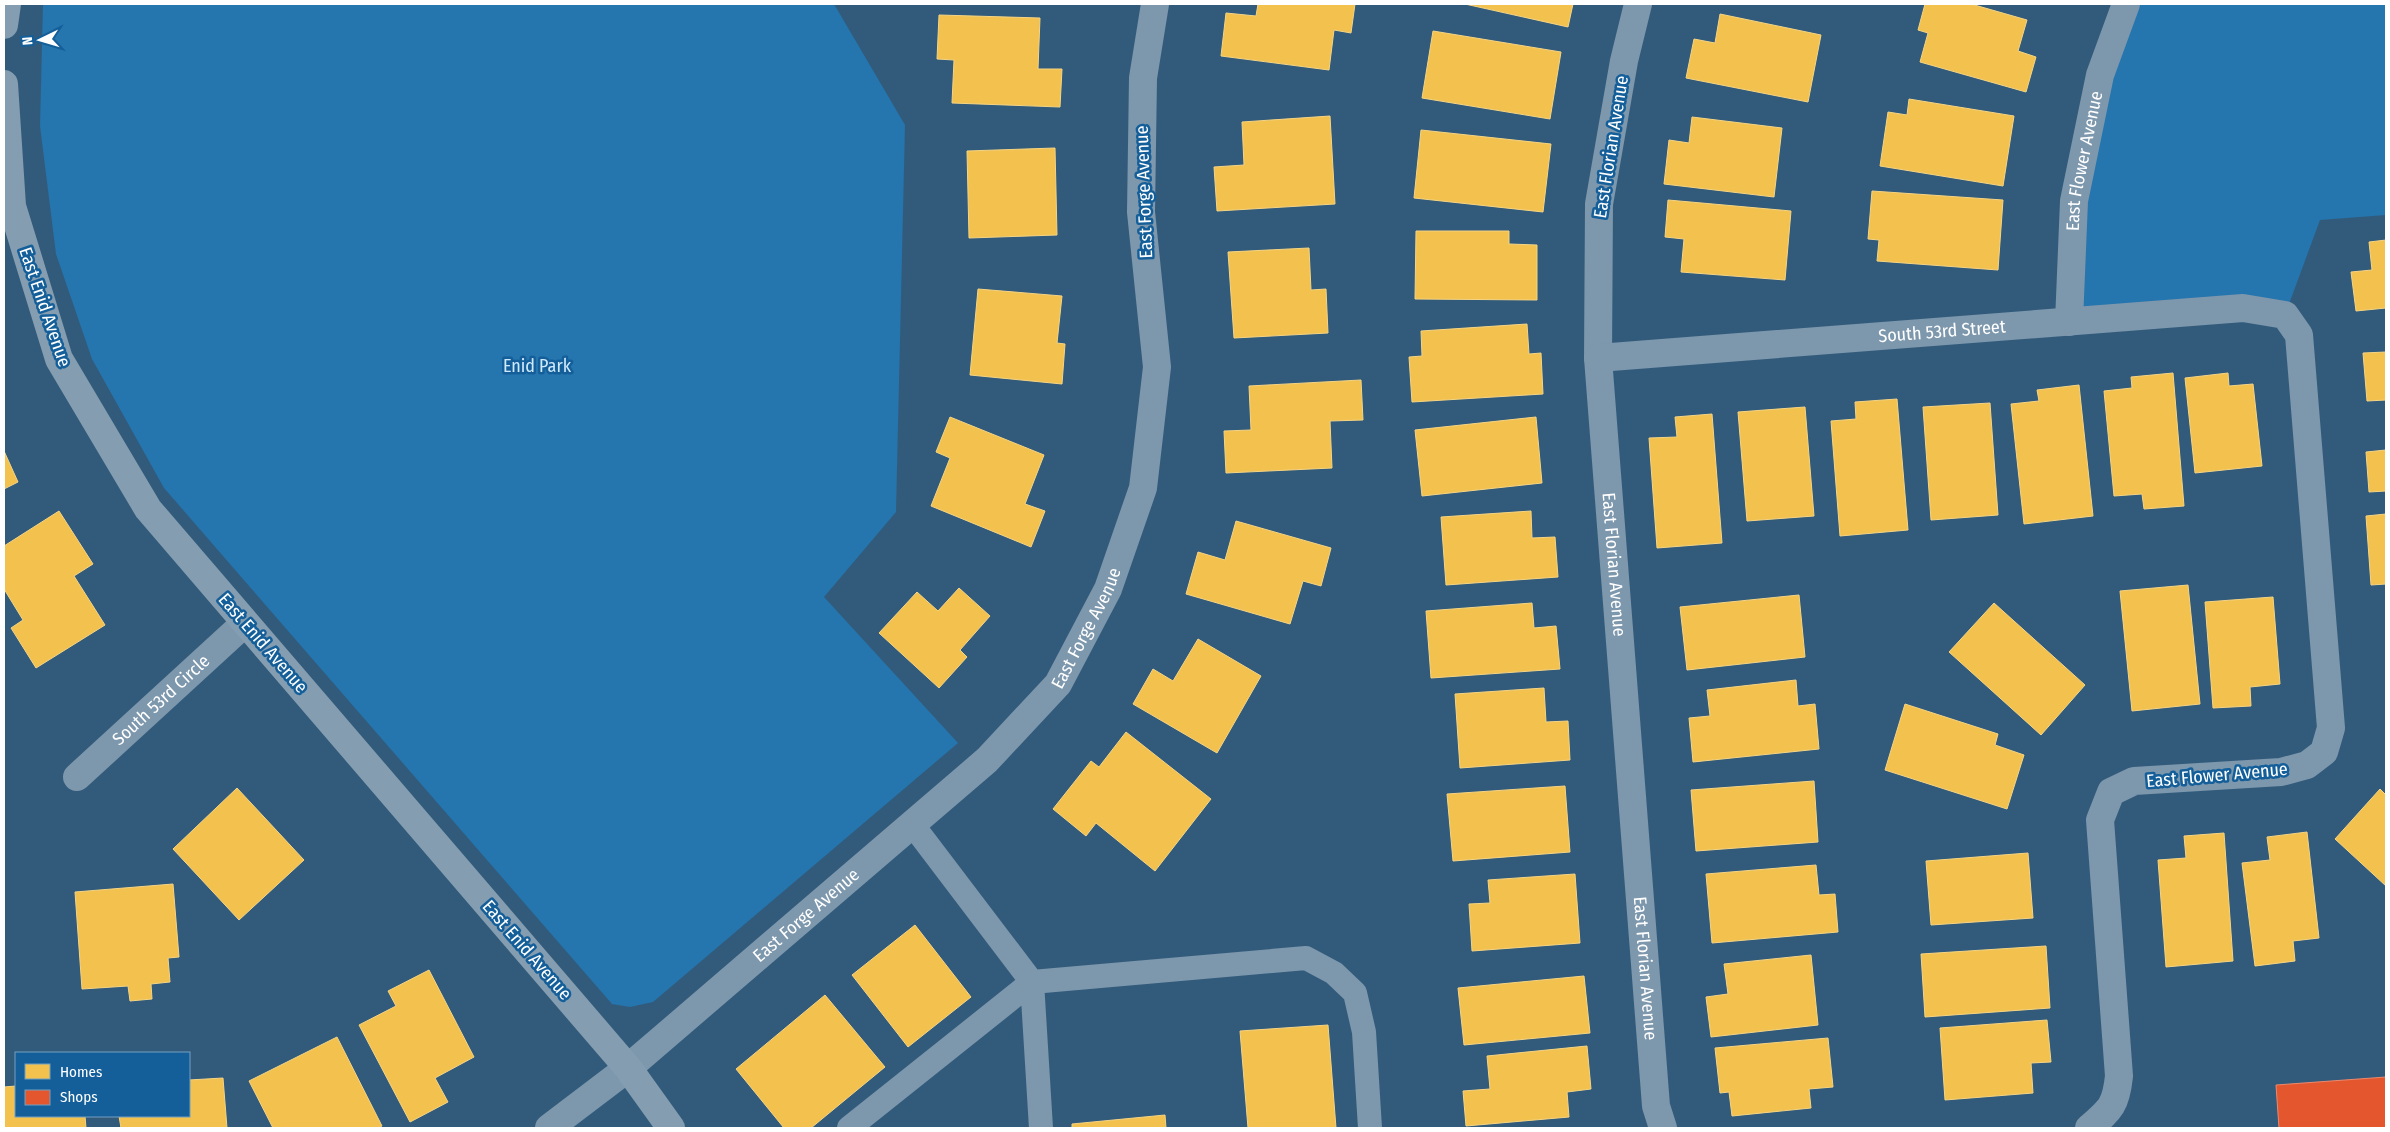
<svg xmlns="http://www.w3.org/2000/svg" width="2390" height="1132" viewBox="0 0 2390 1132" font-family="'Fira Sans Condensed',sans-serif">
<rect width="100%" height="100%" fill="#325b7b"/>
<!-- green -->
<path fill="#2575ae" d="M 43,4 L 834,4 L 905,125 L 896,512 L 824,597 L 958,743 L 653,1002 L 630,1007 L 612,1004 L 164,488 L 92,359 L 56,254 L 40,126 Z
M 2126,4 L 2386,4 L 2386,215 L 2320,220 L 2285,315 L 2069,322 L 2074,201 Z"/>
<!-- homes -->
<path fill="#f2c14e" stroke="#f6d483" d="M 1258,4 L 1355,4 L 1351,33 L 1334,30 L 1329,70 L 1221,56 L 1226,13 L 1256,16 Z
M 1465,4 L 1573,4 L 1568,27 Z
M 1925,4 L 1971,4 L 2027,20 L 2018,51 L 2036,57 L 2026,92 L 1920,62 L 1928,33 L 1918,30 Z
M 1720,14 L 1821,35 L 1808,102 L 1686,78 L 1694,39 L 1715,43 Z
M 939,15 L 1040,18 L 1038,69 L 1062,69 L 1060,107 L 952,103 L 954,60 L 937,59 Z
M 1433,31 L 1561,52 L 1550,119 L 1422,98 Z
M 1909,99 L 2014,116 L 2003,186 L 1880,166 L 1888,112 L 1907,115 Z
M 1330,116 L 1335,204 L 1217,211 L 1214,167 L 1244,165 L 1242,122 Z
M 1692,117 L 1782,128 L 1774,197 L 1664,184 L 1669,140 L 1689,143 Z
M 1421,130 L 1551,144 L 1543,212 L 1414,198 Z
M 1055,148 L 1057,235 L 969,238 L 967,151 Z
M 1872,191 L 2003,200 L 1998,270 L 1877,261 L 1879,240 L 1868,239 Z
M 1668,200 L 1791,211 L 1785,280 L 1681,272 L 1684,239 L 1665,237 Z
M 1416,231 L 1509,231 L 1509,244 L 1537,245 L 1537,300 L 1415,299 Z
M 2386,240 L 2386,308 L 2356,311 L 2351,272 L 2372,270 L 2369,242 Z
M 1309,248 L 1311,290 L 1326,289 L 1328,333 L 1234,338 L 1228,252 Z
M 978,289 L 1062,296 L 1057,343 L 1065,344 L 1062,384 L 970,375 Z
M 1527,324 L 1529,354 L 1541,353 L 1543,394 L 1412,402 L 1409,357 L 1422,356 L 1421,331 Z
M 2386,352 L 2386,400 L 2367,401 L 2363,353 Z
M 2173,373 L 2184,506 L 2144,509 L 2142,494 L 2114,496 L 2104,391 L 2132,388 L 2131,377 Z
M 2228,373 L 2229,386 L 2253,384 L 2262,466 L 2195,473 L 2185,378 Z
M 1361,380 L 1363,420 L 1330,421 L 1332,468 L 1226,473 L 1224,431 L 1251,430 L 1249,386 Z
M 2079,385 L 2093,516 L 2024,524 L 2011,404 L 2039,401 L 2037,390 Z
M 1897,399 L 1908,530 L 1840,536 L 1831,421 L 1856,419 L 1855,402 Z
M 1990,403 L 1998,515 L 1931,520 L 1923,407 Z
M 1805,407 L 1814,516 L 1747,521 L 1738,412 Z
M 1712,414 L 1722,543 L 1657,548 L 1649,438 L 1677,437 L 1675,417 Z
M 950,417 L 1044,455 L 1025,504 L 1045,511 L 1031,547 L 931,506 L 950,458 L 936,452 Z
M 1536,417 L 1542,483 L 1422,496 L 1415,430 Z
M 2386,450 L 2386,491 L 2369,492 L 2366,452 Z
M 4,451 L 18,482 L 4,489 Z
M 59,511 L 93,564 L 74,576 L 105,625 L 36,668 L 11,628 L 23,620 L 4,589 L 4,546 Z
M 1531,511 L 1532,538 L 1555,537 L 1558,577 L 1446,585 L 1441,517 Z
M 2386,514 L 2386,584 L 2371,585 L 2366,516 Z
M 1236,521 L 1331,548 L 1321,586 L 1303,581 L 1290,624 L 1186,594 L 1198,552 L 1225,560 Z
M 2188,585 L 2200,704 L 2132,711 L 2120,591 Z
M 959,588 L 990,616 L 960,650 L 967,657 L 939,688 L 879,633 L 917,592 L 938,611 Z
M 1799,595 L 1805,657 L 1687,670 L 1680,607 Z
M 2273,597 L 2280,684 L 2250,687 L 2251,706 L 2213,708 L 2205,602 Z
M 1532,603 L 1534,628 L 1556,626 L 1560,669 L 1431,678 L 1426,611 Z
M 1994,603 L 2085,685 L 2041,735 L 1949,652 Z
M 1198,639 L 1261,676 L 1217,753 L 1133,704 L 1153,669 L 1173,681 Z
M 1796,680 L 1798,706 L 1815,704 L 1819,749 L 1693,762 L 1689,718 L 1710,716 L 1707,690 Z
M 1544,688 L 1546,722 L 1568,721 L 1570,760 L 1460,768 L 1455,694 Z
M 1905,704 L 1998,734 L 1995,745 L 2024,755 L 2007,809 L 1885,770 Z
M 1126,732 L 1211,799 L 1155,871 L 1096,823 L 1086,836 L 1053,809 L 1091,761 L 1099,767 Z
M 1814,781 L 1818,842 L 1696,851 L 1691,790 Z
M 1565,786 L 1570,852 L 1453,861 L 1447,794 Z
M 237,788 L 304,860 L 239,920 L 173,849 Z
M 2380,789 L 2386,795 L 2386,886 L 2335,839 Z
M 2307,832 L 2319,938 L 2293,941 L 2295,961 L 2255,966 L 2242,863 L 2270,860 L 2267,837 Z
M 2224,833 L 2233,961 L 2166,967 L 2158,860 L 2186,858 L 2184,836 Z
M 2028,853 L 2033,918 L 1931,925 L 1926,861 Z
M 1816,865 L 1819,895 L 1835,894 L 1838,932 L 1712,943 L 1706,874 Z
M 1575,874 L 1580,943 L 1472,951 L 1469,904 L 1490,903 L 1488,880 Z
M 173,884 L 179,957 L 168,958 L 170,982 L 151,984 L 152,999 L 130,1001 L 128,986 L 82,989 L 75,892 Z
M 915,925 L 971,997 L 908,1047 L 852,975 Z
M 2046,946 L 2050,1008 L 1925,1017 L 1921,954 Z
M 1811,955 L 1818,1025 L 1711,1037 L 1706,997 L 1728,994 L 1724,964 Z
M 429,970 L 474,1057 L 435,1078 L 448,1102 L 410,1122 L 359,1025 L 396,1006 L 388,991 Z
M 1584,976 L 1590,1033 L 1464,1045 L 1458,988 Z
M 825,995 L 885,1067 L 811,1128 L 784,1128 L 736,1069 Z
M 2047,1020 L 2051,1062 L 2031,1063 L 2033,1093 L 1945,1100 L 1940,1028 Z
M 1328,1025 L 1336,1128 L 1248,1128 L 1240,1031 Z
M 337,1037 L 382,1126 L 378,1128 L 273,1128 L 249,1081 Z
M 1828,1038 L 1833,1087 L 1809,1089 L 1811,1108 L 1732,1116 L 1729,1092 L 1720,1093 L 1715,1048 Z
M 1587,1046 L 1591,1089 L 1567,1092 L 1569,1117 L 1466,1126 L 1463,1091 L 1490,1089 L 1487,1056 Z
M 223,1078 L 227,1128 L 121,1128 L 119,1116 L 189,1116 L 189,1080 Z
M 16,1086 L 16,1116 L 85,1116 L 86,1128 L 4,1128 L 4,1087 Z
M 1165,1115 L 1166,1128 L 1072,1128 L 1072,1124 Z"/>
<!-- shops -->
<path fill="#e4572e" stroke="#ec896d" d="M 2386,1077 L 2386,1128 L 2279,1128 L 2276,1085 Z"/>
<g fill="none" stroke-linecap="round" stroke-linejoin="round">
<!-- lane -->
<path stroke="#7d97ad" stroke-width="24" d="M 912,824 L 1032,982 L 1041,1128
M 849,1128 L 1032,982 L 1306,958 L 1334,973 L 1355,993 L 1364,1032 L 1370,1128"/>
<!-- street -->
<g stroke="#7d97ad" stroke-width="28">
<path id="s1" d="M 1638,4 L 1624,61 L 1599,204 L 1598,358 L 1656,1106 L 1663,1128"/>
<path id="s2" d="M 2069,322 L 2074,201 L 2100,75 L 2126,4"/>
<path id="s3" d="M 1598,358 L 2243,308 L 2285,315 L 2299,335 L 2331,728 L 2324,752 L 2307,765 L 2281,772 L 2134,781 L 2111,792 L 2100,820 L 2119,1076 C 2116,1105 2111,1109 2089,1128"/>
<path id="s4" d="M 77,777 L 245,623"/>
<path id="s5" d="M 549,1128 L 628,1068 L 987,760 L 1058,684 L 1108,589 L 1143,488 L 1157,367 L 1141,212 L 1143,78 L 1155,4"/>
</g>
<!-- secondary -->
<path stroke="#849db1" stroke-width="28" d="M 4,25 L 7,4
M 4,84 L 12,206 L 59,359 L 148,509 L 628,1068 L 671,1128"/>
</g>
<g text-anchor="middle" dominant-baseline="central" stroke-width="5" stroke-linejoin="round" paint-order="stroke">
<!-- street labels -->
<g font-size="18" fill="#fff" stroke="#145f99">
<text transform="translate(1611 147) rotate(-81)">East Florian Avenue</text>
<text stroke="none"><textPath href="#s2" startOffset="162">East Flower Avenue</textPath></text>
<text transform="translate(1144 192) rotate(-92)">East Forge Avenue</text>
<text transform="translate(45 307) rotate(71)">East Enid Avenue</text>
<text stroke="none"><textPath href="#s3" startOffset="345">South 53rd Street</textPath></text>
<text stroke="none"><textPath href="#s1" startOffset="565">East Florian Avenue</textPath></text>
<text stroke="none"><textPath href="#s5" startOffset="739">East Forge Avenue</textPath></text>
<text transform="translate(263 643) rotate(49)">East Enid Avenue</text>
<text stroke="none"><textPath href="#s4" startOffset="114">South 53rd Circle</textPath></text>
<text transform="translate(2217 775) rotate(-5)">East Flower Avenue</text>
<text stroke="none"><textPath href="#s5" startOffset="334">East Forge Avenue</textPath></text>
<text transform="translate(527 950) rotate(49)">East Enid Avenue</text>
<text stroke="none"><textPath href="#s1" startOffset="970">East Florian Avenue</textPath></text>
</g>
<!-- park labels -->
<g font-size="18" fill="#cfeafd" stroke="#145f99">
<text x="537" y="366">Enid Park</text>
</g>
</g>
<!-- border -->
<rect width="2390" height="1132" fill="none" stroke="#ffffff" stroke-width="10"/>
<!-- legend -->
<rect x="15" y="1052" width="175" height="65" fill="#145f99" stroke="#729fc2"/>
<rect x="25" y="1064" width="25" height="15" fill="#f2c14e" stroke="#729fc2"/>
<text x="60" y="1077" font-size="15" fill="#ffffff">Homes</text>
<rect x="25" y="1090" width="25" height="15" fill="#e4572e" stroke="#729fc2"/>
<text x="60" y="1102" font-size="15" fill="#ffffff">Shops</text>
<!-- north arrow -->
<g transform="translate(40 40) rotate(265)" stroke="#145f99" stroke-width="4" paint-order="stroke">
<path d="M0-4L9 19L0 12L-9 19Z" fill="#ffffff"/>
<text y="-8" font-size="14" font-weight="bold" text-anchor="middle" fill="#ffffff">N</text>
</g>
</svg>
